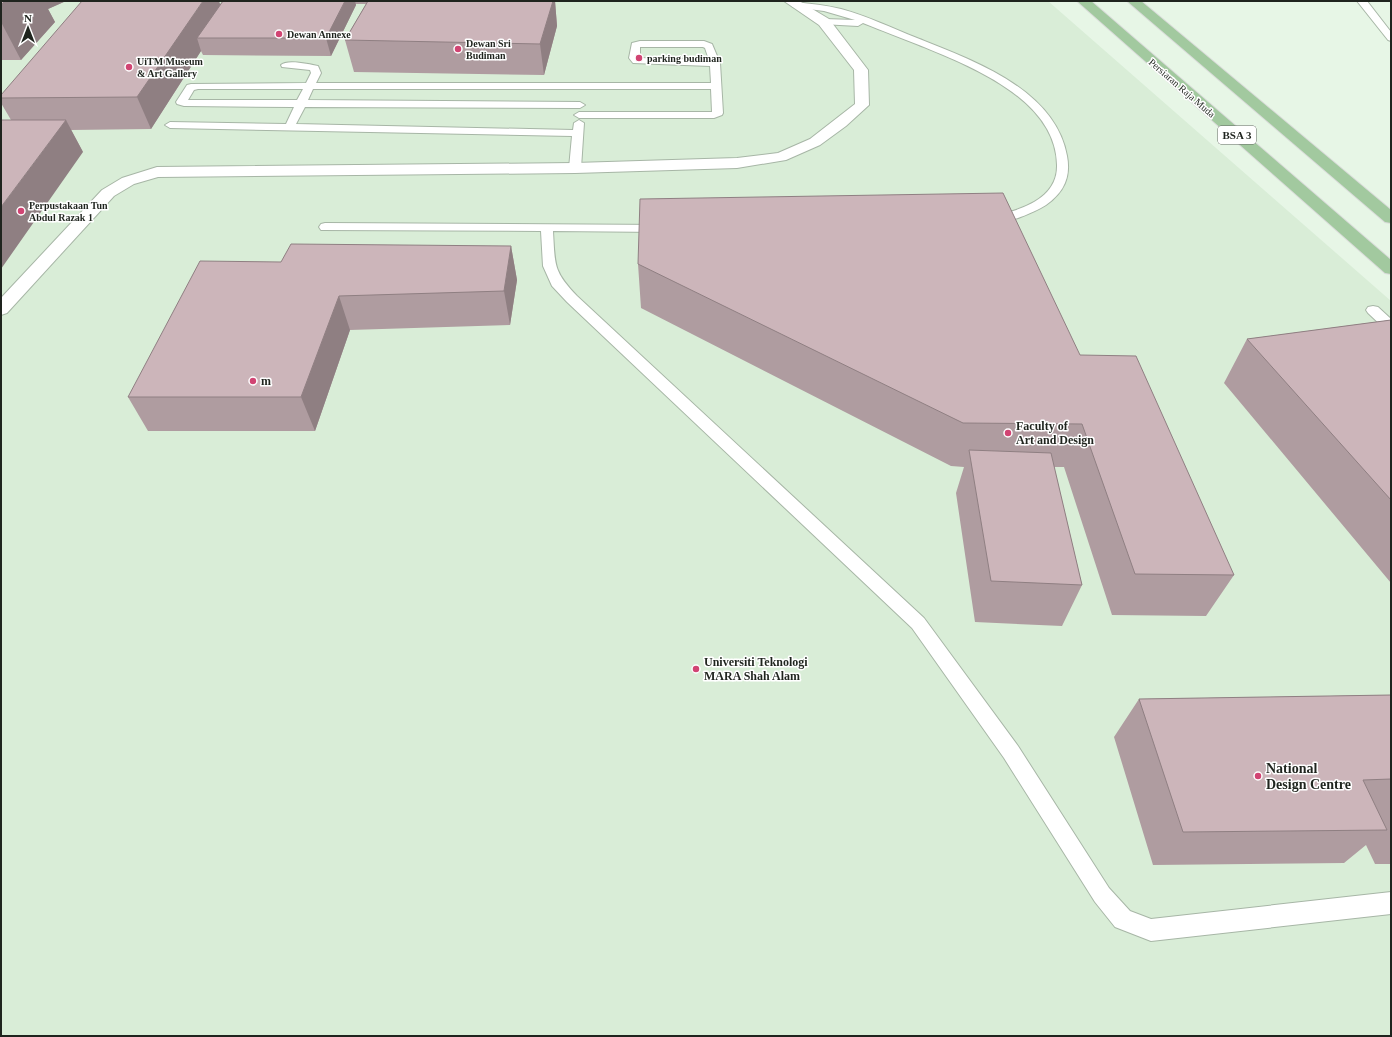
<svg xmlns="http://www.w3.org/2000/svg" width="1392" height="1037" viewBox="0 0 1392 1037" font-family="'Times New Roman',serif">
<rect width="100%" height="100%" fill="#e7f6e6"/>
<!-- built -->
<path fill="#d9edd7" d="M 1,1 L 1048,1 L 1391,301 L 1391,1036 L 1,1036 Z"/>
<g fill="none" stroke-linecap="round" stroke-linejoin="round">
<defs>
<path id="service" d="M 1357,1 L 1367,1 L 1391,32 L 1391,41 L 1388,40 Z
M 796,2 C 811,4 826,5 841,9 C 867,16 892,28 917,38 C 972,60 1055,89 1067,156 C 1071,177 1064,192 1046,205 C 1035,212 1003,226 990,223 L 988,220 L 990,217 C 1018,211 1058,200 1057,165 C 1056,99 970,66 919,45 C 900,38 881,30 863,23 L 858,26 L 821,24 L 819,22 L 821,20 L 824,19 L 855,20 L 824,11 L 793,7 L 791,5 Z
M 640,41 L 704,41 L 712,44 L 720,63 L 723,113 L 722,115 L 714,118 L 579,118 L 574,115 L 579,112 L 712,112 L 711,89 L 313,89 L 308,100 L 580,102 L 585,105 L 580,108 L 305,107 L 296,124 L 573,130 L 574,123 L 579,120 L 584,123 L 581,168 L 579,170 L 571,170 L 569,168 L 572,136 L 170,128 L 165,125 L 170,122 L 286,124 L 294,107 L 184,106 L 177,104 L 176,102 L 187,85 L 191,84 L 306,83 L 311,73 L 310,70 L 282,67 L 281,65 C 287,59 309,64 318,66 L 321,73 L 316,83 L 711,83 L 710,66 L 633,63 L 629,58 L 632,43 ZM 640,47 L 703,47 L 705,48 L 709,60 L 640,58 ZM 198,89 L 303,89 L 297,100 L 188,100 L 194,90 Z
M 325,223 L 665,225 L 667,228 L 665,231 L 661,232 L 553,231 C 555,265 553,271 577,296 L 924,618 L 1018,746 L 1109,888 L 1130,911 L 1151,919 L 1391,892 L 1391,914 L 1151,941 L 1115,927 L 1095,902 L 1004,758 L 912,628 L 567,302 L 552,286 L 543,266 L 541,231 L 321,230 L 319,227 L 321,224 Z
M 1373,306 L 1378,307 L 1391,319 L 1391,331 L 1386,330 L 1368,313 L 1366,310 L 1368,307 Z"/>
<path id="tertiary" d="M 784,1 L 799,1 L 829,19 L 868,70 L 869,105 L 846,126 L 820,145 L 786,160 L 737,168 L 575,173 L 158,177 L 134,184 L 114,196 L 7,313 L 1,315 L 1,298 L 102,190 L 122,178 L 157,167 L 575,163 L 737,158 L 778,153 L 810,139 L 855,104 L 854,70 L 819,25 Z"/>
<path id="primary" d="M 1077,1 L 1091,1 L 1391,260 L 1391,274 L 1385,273 Z
M 1127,1 L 1141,1 L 1391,210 L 1391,223 L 1385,222 Z"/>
</defs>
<!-- service casing -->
<use href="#service" stroke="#a7b6a6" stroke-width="2"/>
<!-- tertiary casing -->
<use href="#tertiary" stroke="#a7b6a6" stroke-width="2"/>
<!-- primary casing -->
<use href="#primary" stroke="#dbdcdb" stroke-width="2"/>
<!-- service -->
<use href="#service" fill="#fff" fill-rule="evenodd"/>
<!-- tertiary -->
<use href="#tertiary" fill="#fff" fill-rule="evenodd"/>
<!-- primary -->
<use href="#primary" fill="#a2c99f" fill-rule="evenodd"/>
</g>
<!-- wall -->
<path fill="#af9ca0" d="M 1,1 L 66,1 L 48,9 L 55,22 L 21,60 L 1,60 Z
M 223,1 L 555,1 L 557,26 L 544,75 L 354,72 L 345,40 L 366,4 L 356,4 L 356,5 L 331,56 L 203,55 L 201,51 L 151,129 L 71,130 L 83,152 L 11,120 L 1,103 L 1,95 L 220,4 Z
M 511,246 L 517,280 L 510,325 L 350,330 L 315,431 L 148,431 L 128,397 L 281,262 Z
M 638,264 L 1080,355 L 1234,575 L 1206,616 L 1112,615 L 1064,467 L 1054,467 L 1082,585 L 1062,626 L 975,622 L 956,493 L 964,467 L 951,466 L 641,308 Z
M 1391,320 L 1391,583 L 1224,383 L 1247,339 Z
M 1391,695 L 1391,864 L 1375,864 L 1366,845 L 1344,863 L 1153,865 L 1114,737 L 1139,699 Z"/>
<!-- shaded-wall -->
<path fill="#8f7f82" d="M 1,1 L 66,1 L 48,9 L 55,22 L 21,60 L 1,22 Z
M 203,1 L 219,1 L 224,15 L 197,38 L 201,51 L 151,129 L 137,97 Z
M 345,1 L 355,1 L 356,5 L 331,56 L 326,38 Z
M 553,1 L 555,1 L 557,26 L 544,75 L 540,44 Z
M 66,120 L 83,152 L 1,269 L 1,207 Z
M 511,246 L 517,280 L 510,325 L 504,291 Z
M 339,296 L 350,330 L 315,431 L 301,397 Z"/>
<!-- building -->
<path fill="#ccb5ba" stroke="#8f7f82" d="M 1,1 L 5,1 L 1,5 Z
M 82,1 L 203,1 L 137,97 L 1,98 L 1,95 Z
M 223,1 L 345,1 L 326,38 L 197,38 Z
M 368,1 L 553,1 L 540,44 L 345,40 Z
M 1,120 L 66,120 L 1,207 Z
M 1003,193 L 1080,355 L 1136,356 L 1234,575 L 1135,574 L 1082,424 L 963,423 L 638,264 L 640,199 Z
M 291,244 L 511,246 L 504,291 L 339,296 L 301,397 L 128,397 L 200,261 L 281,262 Z
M 1391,320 L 1391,500 L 1247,339 Z
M 969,450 L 1051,453 L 1082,585 L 991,581 Z
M 1391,695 L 1391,779 L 1363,780 L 1387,830 L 1183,832 L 1139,699 Z"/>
<!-- markers -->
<g fill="#d14473" stroke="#fff" stroke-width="1.5">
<circle cx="279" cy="34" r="4"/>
<circle cx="458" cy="49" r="4"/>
<circle cx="639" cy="58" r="4"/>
<circle cx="129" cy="67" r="4"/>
<circle cx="21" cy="211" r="4"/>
<circle cx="253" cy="381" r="4"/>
<circle cx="1008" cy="433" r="4"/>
<circle cx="696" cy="669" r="4"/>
<circle cx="1258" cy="776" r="4"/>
</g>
<g text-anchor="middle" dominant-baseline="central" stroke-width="3" stroke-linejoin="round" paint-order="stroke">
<!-- far-poi labels -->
<g font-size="10" font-weight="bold" fill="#1f241e" stroke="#fff" text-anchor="start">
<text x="287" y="34">Dewan Annexe</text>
<text x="466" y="43">Dewan Sri<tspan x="466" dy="12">Budiman</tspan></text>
<text x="647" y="58">parking budiman</text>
<text x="137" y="61">UiTM Museum<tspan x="137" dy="12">&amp; Art Gallery</tspan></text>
<text x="29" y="205">Perpustakaan Tun<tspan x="29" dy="12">Abdul Razak 1</tspan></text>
</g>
<!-- far-street labels -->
<g font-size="10" fill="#1f241e" stroke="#fff">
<text transform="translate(1182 88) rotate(41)">Persiaran Raja Muda</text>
</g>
<!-- shield labels -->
<rect fill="#fff" stroke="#626662" stroke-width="1" x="1218" y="126" width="38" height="18" rx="3"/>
<g font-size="11" font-weight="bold" fill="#1f241e">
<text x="1237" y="135">BSA 3</text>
</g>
<!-- poi labels -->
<g font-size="12" font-weight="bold" fill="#1f241e" stroke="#fff" text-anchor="start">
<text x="261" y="381">m</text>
<text x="1016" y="426">Faculty of<tspan x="1016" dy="14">Art and Design</tspan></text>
<text x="704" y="662">Universiti Teknologi<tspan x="704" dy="14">MARA Shah Alam</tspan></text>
</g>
<!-- near-poi labels -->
<g font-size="14" font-weight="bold" fill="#1f241e" stroke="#fff" text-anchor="start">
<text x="1266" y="768">National<tspan x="1266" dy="16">Design Centre</tspan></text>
</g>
</g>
<!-- border -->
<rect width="1392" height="1037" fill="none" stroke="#1f241e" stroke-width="4"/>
<!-- north arrow -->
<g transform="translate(28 28)" stroke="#ffffff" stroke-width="3" paint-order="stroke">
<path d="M0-3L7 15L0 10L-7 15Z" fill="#1f241e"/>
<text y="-6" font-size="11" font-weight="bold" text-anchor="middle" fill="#1f241e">N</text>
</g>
</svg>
